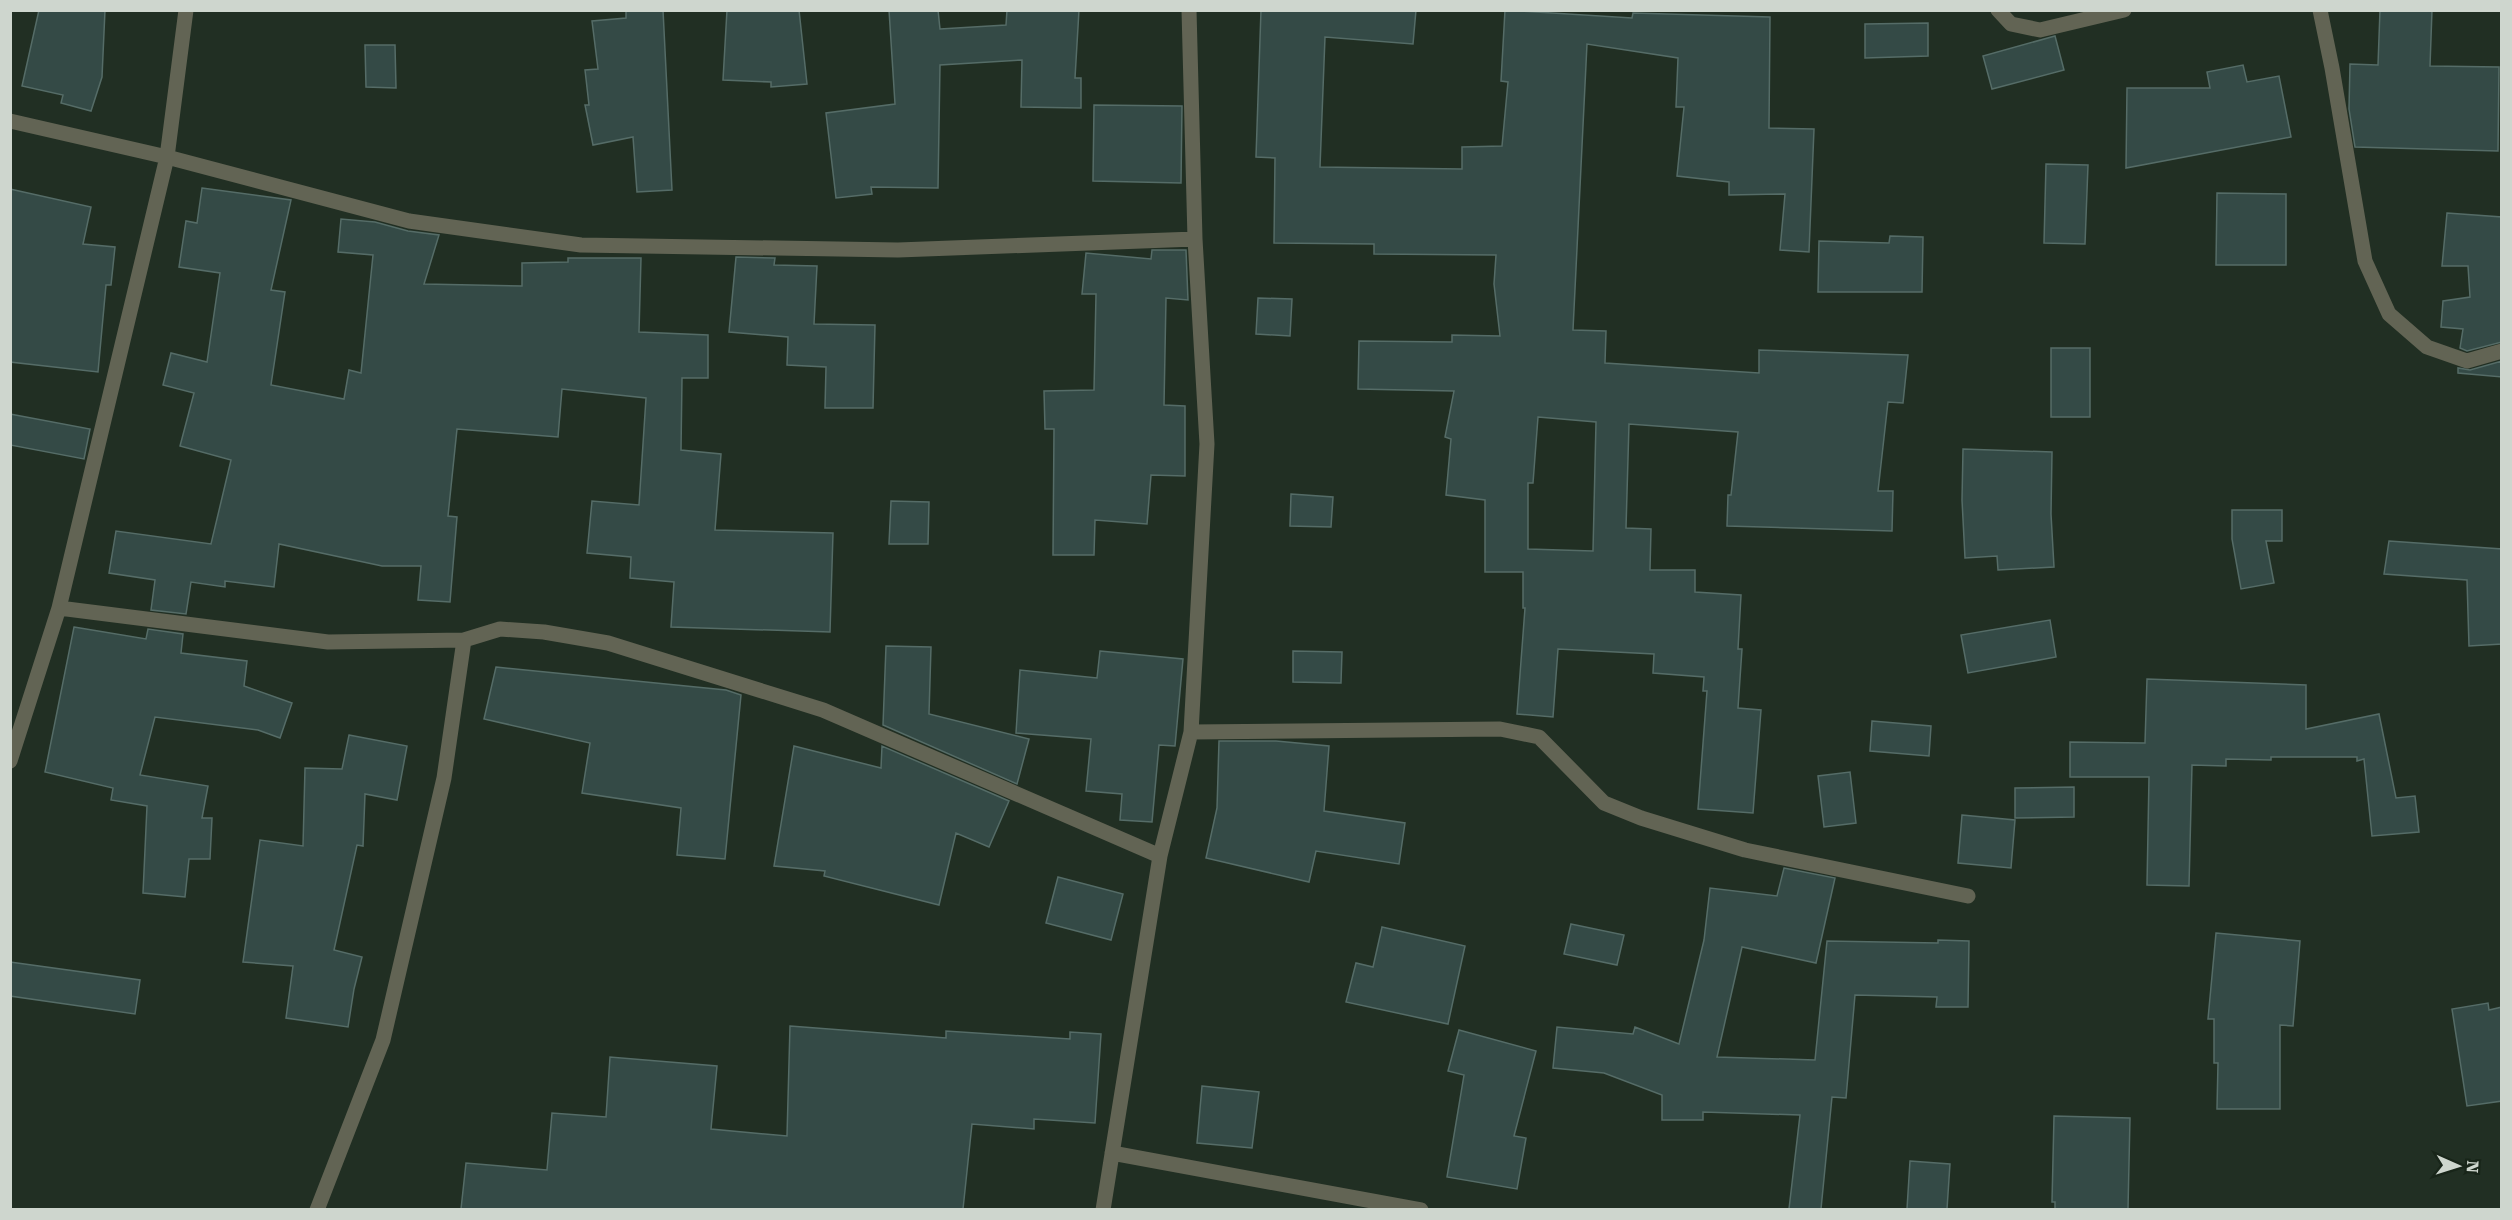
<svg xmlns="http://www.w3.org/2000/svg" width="2512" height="1220" viewBox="0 0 2512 1220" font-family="'Roboto Serif',serif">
<rect width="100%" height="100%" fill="#212f23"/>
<!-- building -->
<path fill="#344a46" stroke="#556c67" stroke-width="1.5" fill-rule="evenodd" d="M 39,10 L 105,10 L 102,77 L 91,111 L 61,103 L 63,95 L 22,86 Z
M 626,10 L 663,10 L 672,190 L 637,192 L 633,137 L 593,145 L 585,105 L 589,105 L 585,70 L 598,69 L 592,21 L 626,18 Z
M 727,10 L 799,10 L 807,84 L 771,87 L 771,82 L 723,80 Z
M 889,10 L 938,10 L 940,29 L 1006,25 L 1007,10 L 1079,10 L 1075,78 L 1081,78 L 1081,108 L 1021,107 L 1022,60 L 940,65 L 938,188 L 871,187 L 872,194 L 836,198 L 826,113 L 895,104 Z
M 1261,10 L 1416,10 L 1413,44 L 1325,37 L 1320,167 L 1462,169 L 1462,147 L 1502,146 L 1508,82 L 1501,81 L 1505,10 L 1632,18 L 1633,13 L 1770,17 L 1769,128 L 1814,129 L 1809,252 L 1780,250 L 1785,194 L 1729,195 L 1729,182 L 1677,176 L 1684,107 L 1676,107 L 1678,58 L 1587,44 L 1573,330 L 1606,331 L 1605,363 L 1759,373 L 1759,350 L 1908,355 L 1903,403 L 1888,402 L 1878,491 L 1893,491 L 1892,531 L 1727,526 L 1728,495 L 1731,495 L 1738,432 L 1629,424 L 1626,528 L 1651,529 L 1650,570 L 1695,570 L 1695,592 L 1741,595 L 1738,649 L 1742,649 L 1738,708 L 1761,710 L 1753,813 L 1698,809 L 1707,691 L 1703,691 L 1704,677 L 1653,673 L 1654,654 L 1558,649 L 1553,717 L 1517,714 L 1525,608 L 1523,608 L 1523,572 L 1485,572 L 1485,500 L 1446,495 L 1451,439 L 1445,437 L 1454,391 L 1358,389 L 1359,341 L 1452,342 L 1452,335 L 1500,336 L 1494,284 L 1496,255 L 1374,254 L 1374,244 L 1274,243 L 1275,158 L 1256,157 ZM 1538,417 L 1596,422 L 1593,551 L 1528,549 L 1528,483 L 1533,483 Z
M 2380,10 L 2432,10 L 2430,66 L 2499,67 L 2498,151 L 2355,147 L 2349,109 L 2350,64 L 2378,65 Z
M 1928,23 L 1928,56 L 1865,58 L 1865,24 Z
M 2055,36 L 2064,70 L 1992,89 L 1983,56 Z
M 365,45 L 395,45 L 396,88 L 366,87 Z
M 2243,65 L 2247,82 L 2279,76 L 2291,137 L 2126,168 L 2127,88 L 2210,88 L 2207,72 Z
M 1094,105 L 1182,106 L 1181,183 L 1093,181 Z
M 2046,164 L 2088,165 L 2085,244 L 2044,243 Z
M 202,188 L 291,200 L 271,290 L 285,292 L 271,385 L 344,399 L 349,370 L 361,373 L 373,255 L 338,252 L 341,219 L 375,222 L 408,231 L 439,235 L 424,284 L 522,286 L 522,263 L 568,262 L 568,258 L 641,258 L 639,332 L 708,335 L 708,378 L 682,378 L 681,450 L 721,454 L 715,530 L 833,533 L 830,632 L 671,627 L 674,582 L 630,578 L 631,557 L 587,553 L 592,501 L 639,505 L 646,398 L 562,389 L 558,437 L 457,429 L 448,516 L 457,517 L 450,602 L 418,600 L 421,566 L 382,566 L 279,544 L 274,587 L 225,581 L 225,587 L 191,582 L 186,614 L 151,610 L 155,580 L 109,573 L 116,531 L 211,544 L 231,460 L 180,446 L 194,393 L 163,385 L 171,353 L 207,362 L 220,273 L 179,267 L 186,221 L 197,223 Z
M 10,189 L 91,207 L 83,244 L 115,247 L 111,285 L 106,285 L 98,372 L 10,362 Z
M 2217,193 L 2286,194 L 2286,265 L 2216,265 Z
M 2447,213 L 2502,217 L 2502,342 L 2467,351 L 2460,348 L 2463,329 L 2441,327 L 2443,301 L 2470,297 L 2468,266 L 2442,266 Z
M 1890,236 L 1923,237 L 1922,292 L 1818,292 L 1819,241 L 1889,243 Z
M 1152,250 L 1186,250 L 1188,300 L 1166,298 L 1164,405 L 1185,406 L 1185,476 L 1151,475 L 1147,524 L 1095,520 L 1094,555 L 1053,555 L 1054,429 L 1045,429 L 1044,391 L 1094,390 L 1096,294 L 1082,294 L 1086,253 L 1151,259 Z
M 736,257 L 775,258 L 774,265 L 817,266 L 814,324 L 875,325 L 873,408 L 825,408 L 826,367 L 787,365 L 788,337 L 729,332 Z
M 1258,298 L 1292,299 L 1290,336 L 1256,334 Z
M 2051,348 L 2090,348 L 2090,417 L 2051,417 Z
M 2502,361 L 2502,377 L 2458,373 L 2458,368 L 2470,370 Z
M 10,414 L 90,429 L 84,459 L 10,445 Z
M 1963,449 L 2052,452 L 2051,514 L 2054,567 L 1998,570 L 1997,556 L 1965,558 L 1962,500 Z
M 1291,494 L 1333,497 L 1331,527 L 1290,526 Z
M 891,501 L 929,502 L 928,544 L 889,544 Z
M 2232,510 L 2282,510 L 2282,541 L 2266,541 L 2274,583 L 2241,589 L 2232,539 Z
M 2389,541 L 2502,549 L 2502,644 L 2469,646 L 2467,580 L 2384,574 Z
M 2050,620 L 2056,657 L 1968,673 L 1961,635 Z
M 74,627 L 146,639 L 148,629 L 183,634 L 181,653 L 247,661 L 244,686 L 292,703 L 280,738 L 258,730 L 155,717 L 140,775 L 208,786 L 202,818 L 212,818 L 210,859 L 189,859 L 185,897 L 143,893 L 147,806 L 111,800 L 113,788 L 45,772 Z
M 886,646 L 931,647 L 929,714 L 1029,739 L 1017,784 L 883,725 Z
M 1100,651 L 1183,659 L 1175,746 L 1159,745 L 1152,822 L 1120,820 L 1122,794 L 1086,791 L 1091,739 L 1016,733 L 1020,670 L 1097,678 Z
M 1293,651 L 1342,652 L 1341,683 L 1293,682 Z
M 496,667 L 726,690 L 741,695 L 725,859 L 677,855 L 681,808 L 582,793 L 590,743 L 484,719 Z
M 2147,679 L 2306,685 L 2306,729 L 2379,714 L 2396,798 L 2415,796 L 2419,832 L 2372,836 L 2364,759 L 2357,761 L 2357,757 L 2271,757 L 2271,760 L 2226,759 L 2226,766 L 2192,765 L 2189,886 L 2147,885 L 2149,777 L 2070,777 L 2070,742 L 2145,743 Z
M 1872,721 L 1931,726 L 1929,756 L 1870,751 Z
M 349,735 L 407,746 L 397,800 L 365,794 L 363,846 L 357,845 L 334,950 L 362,957 L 354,989 L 348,1027 L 286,1018 L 293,966 L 243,962 L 260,840 L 303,846 L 305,768 L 342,769 Z
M 1219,741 L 1276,741 L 1329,746 L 1324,811 L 1405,823 L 1399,864 L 1316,851 L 1309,882 L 1206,858 L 1217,808 Z
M 794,746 L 881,768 L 882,746 L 1009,801 L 989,847 L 956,833 L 939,905 L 824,876 L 825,871 L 774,866 Z
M 1850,772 L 1856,823 L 1824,827 L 1818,776 Z
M 2074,787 L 2074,817 L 2015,818 L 2015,788 Z
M 1962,815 L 2015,820 L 2011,868 L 1958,863 Z
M 1784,868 L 1835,878 L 1816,963 L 1742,947 L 1717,1057 L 1815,1060 L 1827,941 L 1938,943 L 1938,940 L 1969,941 L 1968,1007 L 1936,1007 L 1937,997 L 1855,995 L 1846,1098 L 1832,1097 L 1821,1209 L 1789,1209 L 1800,1115 L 1703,1112 L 1703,1120 L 1662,1120 L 1662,1095 L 1604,1073 L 1553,1068 L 1557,1027 L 1633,1034 L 1635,1027 L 1679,1044 L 1704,940 L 1710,888 L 1777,896 Z
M 1058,877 L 1123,894 L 1111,940 L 1046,923 Z
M 1571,924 L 1624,935 L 1617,965 L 1564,954 Z
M 1382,927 L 1465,946 L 1448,1024 L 1346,1002 L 1356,963 L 1373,967 Z
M 2216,933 L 2300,941 L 2293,1026 L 2280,1025 L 2280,1109 L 2217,1109 L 2218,1063 L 2214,1063 L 2214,1019 L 2208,1019 Z
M 10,962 L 140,980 L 135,1014 L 10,996 Z
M 2488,1003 L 2489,1010 L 2502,1007 L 2502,1101 L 2467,1106 L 2452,1009 Z
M 790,1026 L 946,1038 L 946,1031 L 1070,1039 L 1070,1032 L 1101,1034 L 1095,1123 L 1034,1119 L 1034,1129 L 972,1124 L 963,1209 L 461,1209 L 466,1163 L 547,1170 L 552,1113 L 606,1117 L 610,1057 L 717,1066 L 711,1129 L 787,1136 Z
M 1459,1030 L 1536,1051 L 1514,1136 L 1526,1138 L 1517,1189 L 1447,1177 L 1464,1075 L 1448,1071 Z
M 1202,1086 L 1259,1092 L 1252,1148 L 1197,1143 Z
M 2054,1116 L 2130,1118 L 2128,1209 L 2055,1209 L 2055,1202 L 2052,1202 Z
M 1910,1161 L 1950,1164 L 1947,1209 L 1907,1209 Z"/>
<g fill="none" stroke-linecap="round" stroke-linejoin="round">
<!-- minor -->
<path stroke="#626454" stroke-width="15" d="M 1998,10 L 2011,24 L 2040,30 L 2124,10
M 2320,10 L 2332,68 L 2365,261 L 2389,314 L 2427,347 L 2467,361 L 2502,351
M 10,121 L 167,157 L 409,221 L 581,245 L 898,250 L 1195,239
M 59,608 L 328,642 L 464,640 L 500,629 L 544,632 L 608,643 L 823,710 L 1160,856
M 1191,732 L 1500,729 L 1539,737 L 1604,803 L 1641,818 L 1745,850 L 1968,896
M 10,761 L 59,608 L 167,157 L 186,10
M 1112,1153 L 1421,1210
M 317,1210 L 383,1040 L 444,778 L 464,640
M 1103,1210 L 1160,856 L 1191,732 L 1207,444 L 1195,239 L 1189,10"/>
</g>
<!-- border -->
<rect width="2512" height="1220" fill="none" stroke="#ced6ce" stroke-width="24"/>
<!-- north arrow -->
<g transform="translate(2458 1166) rotate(93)" stroke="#182519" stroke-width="4.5" paint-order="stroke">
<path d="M0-4.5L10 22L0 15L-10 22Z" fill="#ced6ce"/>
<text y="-9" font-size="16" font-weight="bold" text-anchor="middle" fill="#ced6ce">N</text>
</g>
</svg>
